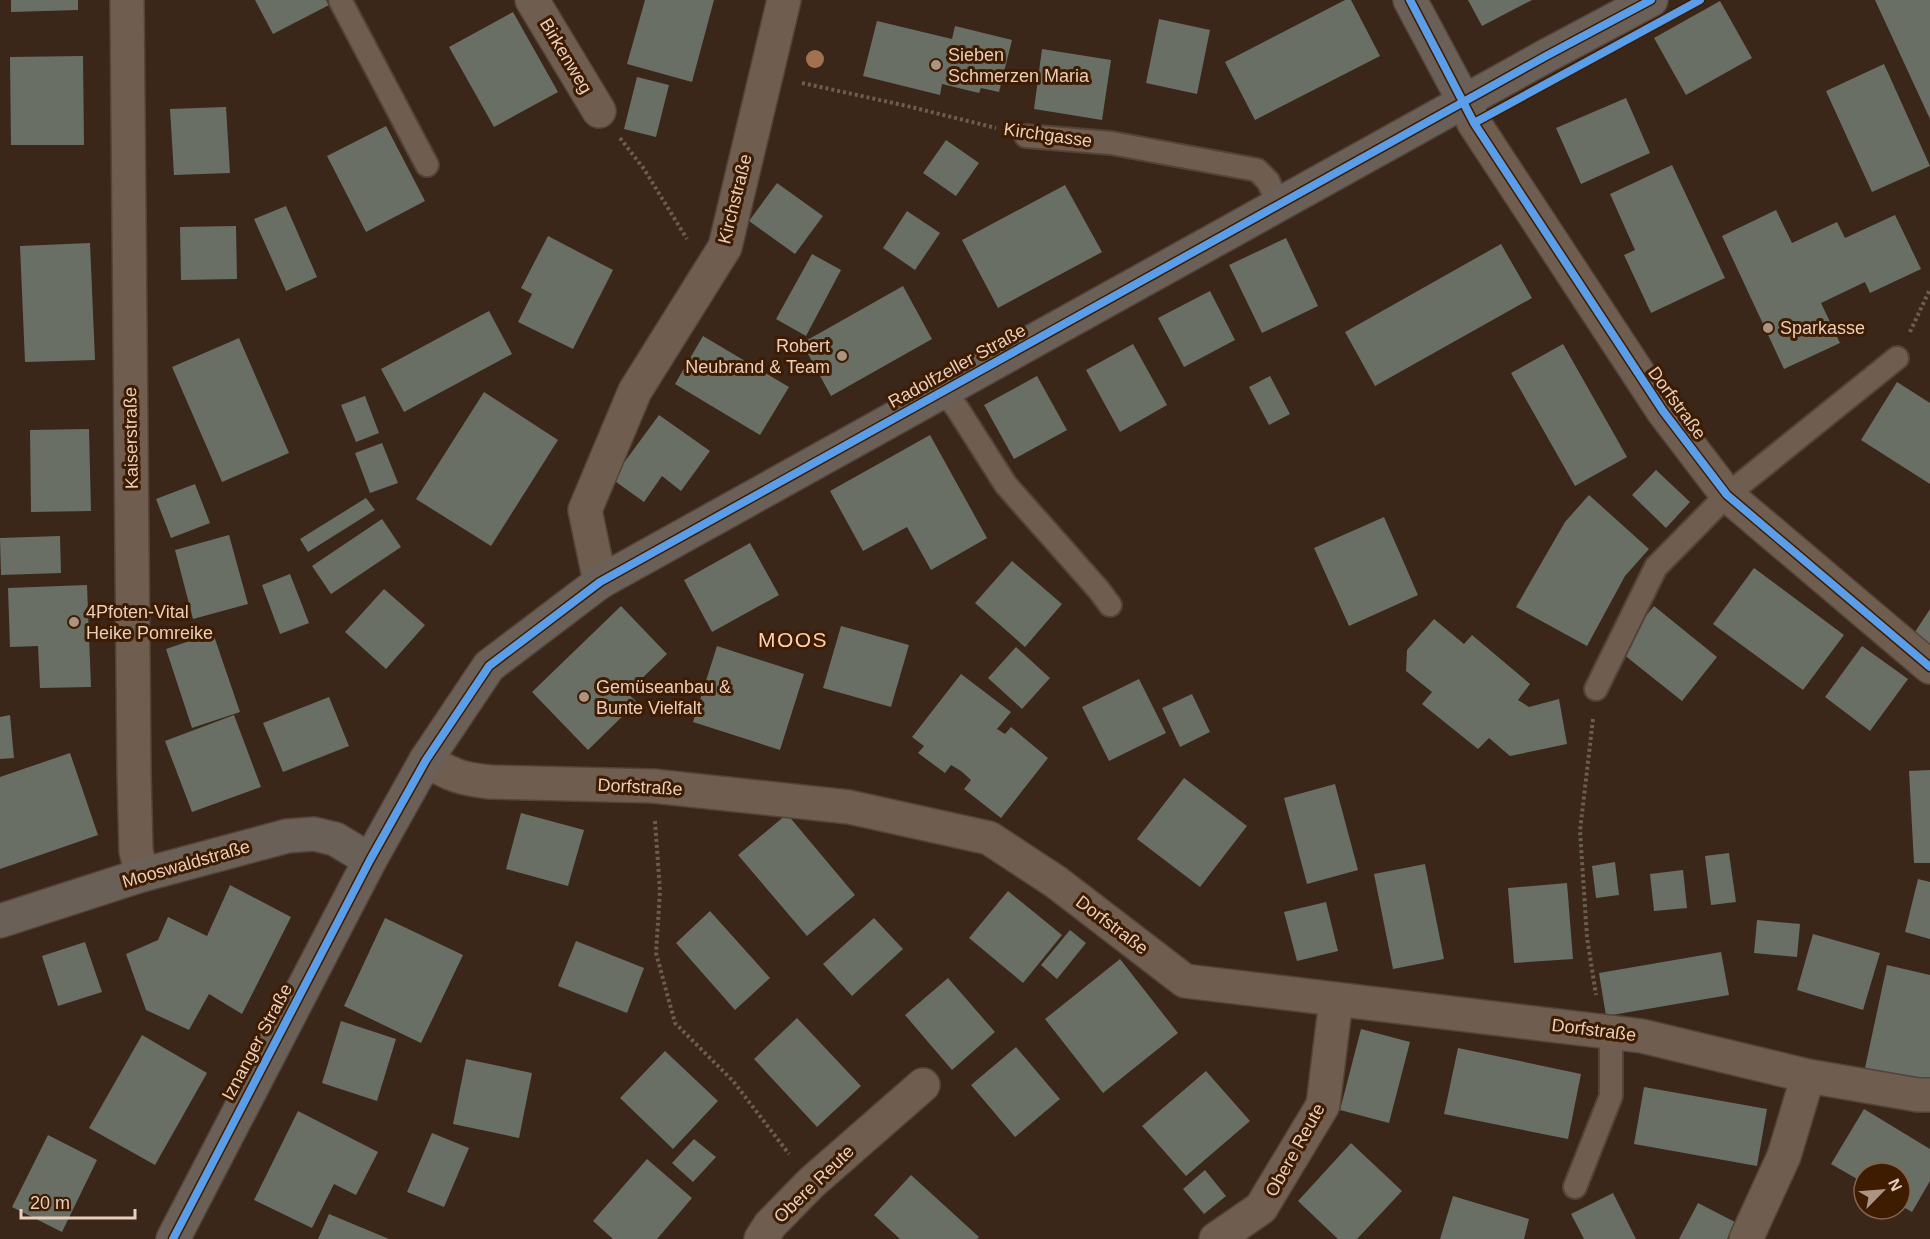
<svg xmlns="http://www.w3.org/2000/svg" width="1930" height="1239" viewBox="0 0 1930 1239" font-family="Arial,sans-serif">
<rect width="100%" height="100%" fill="#3a2719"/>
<!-- building -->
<path fill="#696f65" d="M 11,0 L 78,0 L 78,10 L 11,12 Z
M 255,0 L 326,0 L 329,5 L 273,34 Z
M 645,0 L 714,0 L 692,82 L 627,64 Z
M 1345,0 L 1351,0 L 1380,56 L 1255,120 L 1225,62 Z
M 1468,0 L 1532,0 L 1482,26 Z
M 1875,0 L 1930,0 L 1930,119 Z
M 1720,1 L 1752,58 L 1686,95 L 1654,38 Z
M 513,12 L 558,92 L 494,127 L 449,47 Z
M 1159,19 L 1210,30 L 1197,94 L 1146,83 Z
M 877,21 L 952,39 L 955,26 L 1012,40 L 999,92 L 981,88 L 979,93 L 942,84 L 940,95 L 863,76 Z
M 1042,49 L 1111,60 L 1102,120 L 1034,109 Z
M 83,56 L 84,145 L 11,145 L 10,57 Z
M 1884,64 L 1930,166 L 1872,192 L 1826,91 Z
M 637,77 L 669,85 L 656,137 L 624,129 Z
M 1626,98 L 1650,153 L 1581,184 L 1556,128 Z
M 226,107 L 230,173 L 174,175 L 170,109 Z
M 386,126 L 425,201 L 366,232 L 327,156 Z
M 946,140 L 979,163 L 956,196 L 923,173 Z
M 1672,165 L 1725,278 L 1651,313 L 1624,255 L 1635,250 L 1610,194 Z
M 777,183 L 823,216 L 795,254 L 749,221 Z
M 1065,185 L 1102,252 L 998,308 L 962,240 Z
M 286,206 L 317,277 L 286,291 L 254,219 Z
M 1776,210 L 1792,243 L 1837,222 L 1845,238 L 1895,215 L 1921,269 L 1870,293 L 1865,282 L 1821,303 L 1840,343 L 1784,369 L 1722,236 Z
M 907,211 L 940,233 L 915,270 L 883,248 Z
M 236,226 L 237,279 L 181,280 L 180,227 Z
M 548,236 L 613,270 L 573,349 L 518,322 L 532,294 L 521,288 Z
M 1286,238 L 1318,306 L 1262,333 L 1229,265 Z
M 90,243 L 95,360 L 25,362 L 20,246 Z
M 1501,244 L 1532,298 L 1375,386 L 1345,332 Z
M 812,254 L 841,270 L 806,336 L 776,319 Z
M 903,286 L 932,339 L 831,396 L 802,343 Z
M 1210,291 L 1235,340 L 1184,367 L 1158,318 Z
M 489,311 L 512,354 L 404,412 L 381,369 Z
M 703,336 L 789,387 L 760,435 L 675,384 Z
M 239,338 L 289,453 L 222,482 L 172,367 Z
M 1133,344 L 1167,405 L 1120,432 L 1086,370 Z
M 1563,344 L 1627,457 L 1575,486 L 1511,373 Z
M 1037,376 L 1067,430 L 1014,459 L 984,405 Z
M 1270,376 L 1290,414 L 1269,425 L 1249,387 Z
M 1897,382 L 1930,403 L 1930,484 L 1861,440 Z
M 484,392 L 558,440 L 491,546 L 416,499 Z
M 365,396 L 379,433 L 356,442 L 341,405 Z
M 659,415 L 710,451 L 681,491 L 662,476 L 644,502 L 612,479 Z
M 89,429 L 91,511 L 31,512 L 30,430 Z
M 930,435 L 987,538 L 931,570 L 907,527 L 863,551 L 830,491 Z
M 382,443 L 398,483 L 370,493 L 355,453 Z
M 1656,470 L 1690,502 L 1666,528 L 1632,495 Z
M 195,484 L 210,523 L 171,538 L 156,499 Z
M 1589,495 L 1649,549 L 1625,576 L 1587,646 L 1516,607 L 1565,522 Z
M 366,498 L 375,510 L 308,552 L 300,539 Z
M 1384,517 L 1418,595 L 1349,626 L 1314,548 Z
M 382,519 L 401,547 L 331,594 L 312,566 Z
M 229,535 L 248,604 L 193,619 L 175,550 Z
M 60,536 L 61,573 L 1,575 L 0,538 Z
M 750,543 L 779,595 L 712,632 L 684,580 Z
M 1012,561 L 1062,604 L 1025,647 L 975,603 Z
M 1754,568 L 1844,635 L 1803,690 L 1713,624 Z
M 290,574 L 309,623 L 280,634 L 262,585 Z
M 87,585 L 91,687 L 40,688 L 38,646 L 10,647 L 8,588 Z
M 384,589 L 425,625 L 386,669 L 345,632 Z
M 621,606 L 667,654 L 627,693 L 637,702 L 588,750 L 532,692 Z
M 1654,606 L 1717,657 L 1682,701 L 1618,650 Z
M 1930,609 L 1930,647 L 1913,635 Z
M 1434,619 L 1464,644 L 1472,635 L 1530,684 L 1518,700 L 1529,707 L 1559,699 L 1567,744 L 1510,756 L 1489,738 L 1478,749 L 1422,704 L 1432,692 L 1406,671 L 1407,650 Z
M 841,626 L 909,645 L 891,707 L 823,688 Z
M 213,633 L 240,712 L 192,728 L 166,649 Z
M 717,646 L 804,674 L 780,750 L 693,722 Z
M 1862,646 L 1908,679 L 1870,731 L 1825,697 Z
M 1016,647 L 1050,678 L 1022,709 L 988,678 Z
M 961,674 L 1011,712 L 997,729 L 1005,734 L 1011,727 L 1048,758 L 1001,818 L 964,789 L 971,780 L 961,771 L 951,765 L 945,773 L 918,753 L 924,746 L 912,737 Z
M 1139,679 L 1166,733 L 1109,761 L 1082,707 Z
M 1192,694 L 1210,732 L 1180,747 L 1162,708 Z
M 329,697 L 349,746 L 283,772 L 263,723 Z
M 10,715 L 14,758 L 0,759 L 0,717 Z
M 234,715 L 261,787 L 192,812 L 165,741 Z
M 70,753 L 98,835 L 0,869 L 0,777 Z
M 1930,770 L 1930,863 L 1914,863 L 1909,771 Z
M 1184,778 L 1247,826 L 1200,887 L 1137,839 Z
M 1335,784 L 1358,870 L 1307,884 L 1284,798 Z
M 521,813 L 584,830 L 568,886 L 506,869 Z
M 787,814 L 855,895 L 807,936 L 738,855 Z
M 1729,853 L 1736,902 L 1711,905 L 1705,856 Z
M 1615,862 L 1619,895 L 1596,898 L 1592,866 Z
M 1425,864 L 1444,959 L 1393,969 L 1374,874 Z
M 1683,870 L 1687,908 L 1654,911 L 1650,874 Z
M 1918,879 L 1930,882 L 1930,939 L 1905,932 Z
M 1567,883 L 1573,959 L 1514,963 L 1508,888 Z
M 230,885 L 291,917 L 242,1014 L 209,994 L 189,1030 L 146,1010 L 126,954 L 158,940 L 168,917 L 207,936 Z
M 1008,891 L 1062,935 L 1023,983 L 969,938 Z
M 1326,902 L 1338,951 L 1297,961 L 1284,912 Z
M 710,911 L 770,978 L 735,1010 L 676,943 Z
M 385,918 L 463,955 L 421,1043 L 344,1006 Z
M 874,918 L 903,949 L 852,996 L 823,964 Z
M 1757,920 L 1800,924 L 1797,957 L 1754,953 Z
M 1070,930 L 1086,943 L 1057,979 L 1041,965 Z
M 1813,934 L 1880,953 L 1863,1010 L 1797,990 Z
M 576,941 L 644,968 L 627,1013 L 558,986 Z
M 85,942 L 102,992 L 58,1006 L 42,956 Z
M 1721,952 L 1729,995 L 1606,1016 L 1599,973 Z
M 1120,959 L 1178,1033 L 1103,1093 L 1045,1019 Z
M 1887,965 L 1930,975 L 1930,1082 L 1865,1068 Z
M 948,978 L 995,1032 L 952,1070 L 905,1015 Z
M 797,1018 L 861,1086 L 817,1127 L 754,1059 Z
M 341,1021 L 396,1039 L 377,1101 L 322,1083 Z
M 1361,1029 L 1410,1042 L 1389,1123 L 1340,1110 Z
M 142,1035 L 207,1073 L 155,1165 L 89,1128 Z
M 1016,1047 L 1060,1099 L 1015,1137 L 971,1085 Z
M 1458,1048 L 1581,1074 L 1568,1139 L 1444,1114 Z
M 665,1051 L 718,1101 L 673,1149 L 620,1098 Z
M 466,1059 L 532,1073 L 519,1138 L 453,1124 Z
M 1206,1071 L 1250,1121 L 1186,1176 L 1142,1126 Z
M 1644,1087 L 1767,1109 L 1757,1166 L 1634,1144 Z
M 1864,1109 L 1930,1149 L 1930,1181 L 1912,1212 L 1900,1205 L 1900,1173 L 1864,1173 L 1864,1183 L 1831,1164 Z
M 298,1111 L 378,1152 L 356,1195 L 334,1184 L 312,1228 L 254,1200 Z
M 432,1133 L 469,1148 L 444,1207 L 407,1192 Z
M 48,1135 L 97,1160 L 62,1232 L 12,1207 Z
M 694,1139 L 716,1157 L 693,1182 L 672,1163 Z
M 1351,1143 L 1402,1191 L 1357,1239 L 1338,1239 L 1298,1201 Z
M 647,1159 L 692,1198 L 657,1239 L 613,1239 L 593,1221 Z
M 1205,1170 L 1226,1196 L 1204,1214 L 1183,1189 Z
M 911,1175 L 979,1237 L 977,1239 L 900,1239 L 874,1215 Z
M 1613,1193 L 1636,1239 L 1584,1239 L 1571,1214 Z
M 1453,1196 L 1529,1219 L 1524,1239 L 1440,1239 Z
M 1698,1203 L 1735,1222 L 1727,1239 L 1679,1239 Z
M 329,1214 L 389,1239 L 318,1239 Z"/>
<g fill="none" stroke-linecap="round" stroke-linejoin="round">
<defs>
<path id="lane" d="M 340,0 L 427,165
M 1026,136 L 1111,143 L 1257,170 L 1268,181 L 1279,205
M 943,391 L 957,408 L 1006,485 L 1098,589 L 1110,605
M 1596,689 L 1656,567 L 1727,495 L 1897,358
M 1575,1187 L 1611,1096 L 1611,1032"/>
<path id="street" d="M 127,0 L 134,772 L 136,851 L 142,875
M 532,0 L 599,111
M 1464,101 L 1474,123 L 1663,411 L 1727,495 L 1930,667
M 600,582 L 585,510 L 635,391 L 725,247 L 784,0
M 426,760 C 451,775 461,779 490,782 L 653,786 L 849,807 L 989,838 L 1056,882 L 1185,981 L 1642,1036 L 1808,1076 L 1918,1095 L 1930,1095
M 761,1239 L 770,1225 L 811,1183 L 923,1085
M 1216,1239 L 1261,1208 L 1323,1105 L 1336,1000
M 1746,1239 L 1784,1156 L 1808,1076"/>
<path id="secondary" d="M 1410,0 L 1464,101
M 0,921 L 142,875 L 287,836 L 314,834 L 335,839 L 370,860
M 173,1239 L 370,860 L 426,760 L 489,666 L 600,582 L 1546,56 L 1651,0"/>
</defs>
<!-- lane casing -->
<use href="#lane" stroke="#534338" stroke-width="26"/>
<!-- street casing -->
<use href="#street" stroke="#534338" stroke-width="36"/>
<!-- secondary casing -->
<use href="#secondary" stroke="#534338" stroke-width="36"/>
<!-- path -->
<path stroke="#6b5d51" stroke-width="4" stroke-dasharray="3 3" stroke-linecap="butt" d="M 802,83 L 907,106 L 996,128
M 620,138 L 644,169 L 687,239
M 1910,332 L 1930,289
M 1593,719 L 1580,831 L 1587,937 L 1596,995
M 655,821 L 660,891 L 656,953 L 675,1023 L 733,1081 L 789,1154"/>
<!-- lane -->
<use href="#lane" stroke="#6f5d50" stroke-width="22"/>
<!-- street -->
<use href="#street" stroke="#6f5d50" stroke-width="33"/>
<!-- secondary -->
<use href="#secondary" stroke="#6b6057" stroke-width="33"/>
<defs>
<path id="cycleway" d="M 1410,0 L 1474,123 L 1663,411 L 1727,495 L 1930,667
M 1474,123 L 1700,0
M 173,1239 L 370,860 L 426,760 L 489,666 L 600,582 L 1546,56 L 1651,0"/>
</defs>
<!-- cycleway casing -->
<use href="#cycleway" stroke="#3d1c01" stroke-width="11"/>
<!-- cycleway -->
<use href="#cycleway" stroke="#5a9eea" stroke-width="8"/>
</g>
<!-- trees -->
<circle fill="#a27250" cx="815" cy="59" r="9"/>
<!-- markers -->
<g fill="#ac9483" stroke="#3d1c01" stroke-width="2">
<circle cx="936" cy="65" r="6"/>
<circle cx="1768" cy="328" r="6"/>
<circle cx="842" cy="356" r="6"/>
<circle cx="74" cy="622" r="6"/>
<circle cx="584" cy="697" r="6"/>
</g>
<g text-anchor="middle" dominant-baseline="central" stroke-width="6" stroke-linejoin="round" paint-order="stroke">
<!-- poi labels -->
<g font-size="18" fill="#eacebc" stroke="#3d1c01" text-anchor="start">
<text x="948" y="55">Sieben<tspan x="948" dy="21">Schmerzen Maria</tspan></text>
<text x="1780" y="328">Sparkasse</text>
<text x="830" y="346" text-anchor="end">Robert<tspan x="830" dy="21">Neubrand &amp; Team</tspan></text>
<text x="86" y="612">4Pfoten-Vital<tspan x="86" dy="21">Heike Pomreike</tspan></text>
<text x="596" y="687">Gemüseanbau &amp;<tspan x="596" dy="21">Bunte Vielfalt</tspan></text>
</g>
<!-- street labels -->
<g font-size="18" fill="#eacebc" stroke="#3d1c01">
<text transform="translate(566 56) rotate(59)">Birkenweg</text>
<text transform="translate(1048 135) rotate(8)">Kirchgasse</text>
<text transform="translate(735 199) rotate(-76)">Kirchstraße</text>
<text transform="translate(957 366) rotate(-29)">Radolfzeller Straße</text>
<text transform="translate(1677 403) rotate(54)">Dorfstraße</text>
<text transform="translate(131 438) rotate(-91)">Kaiserstraße</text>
<text transform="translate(640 787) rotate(3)">Dorfstraße</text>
<text transform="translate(186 864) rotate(-16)">Mooswaldstraße</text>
<text transform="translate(1112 925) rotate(37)">Dorfstraße</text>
<text transform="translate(1594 1030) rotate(7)">Dorfstraße</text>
<text transform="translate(257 1042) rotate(-62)">Iznanger Straße</text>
<text transform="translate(1295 1150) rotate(-61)">Obere Reute</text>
<text transform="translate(814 1184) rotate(-44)">Obere Reute</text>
</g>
<!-- quarter labels -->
<g font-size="21" letter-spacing="1.5" fill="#fcd0b2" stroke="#3d1c01">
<text x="793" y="639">MOOS</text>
</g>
</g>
<!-- north arrow -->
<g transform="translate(1882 1191) rotate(65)"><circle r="28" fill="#3d1c01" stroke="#82634c" stroke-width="1.5"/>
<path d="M0-4.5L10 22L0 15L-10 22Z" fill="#ac9483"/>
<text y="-9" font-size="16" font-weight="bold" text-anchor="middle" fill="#eacebc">N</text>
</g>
<!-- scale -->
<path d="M21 1209v9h114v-9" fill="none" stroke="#eacebc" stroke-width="3"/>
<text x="30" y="1209" font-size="18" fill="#eacebc" stroke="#3d1c01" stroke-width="4.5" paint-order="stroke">20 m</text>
</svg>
